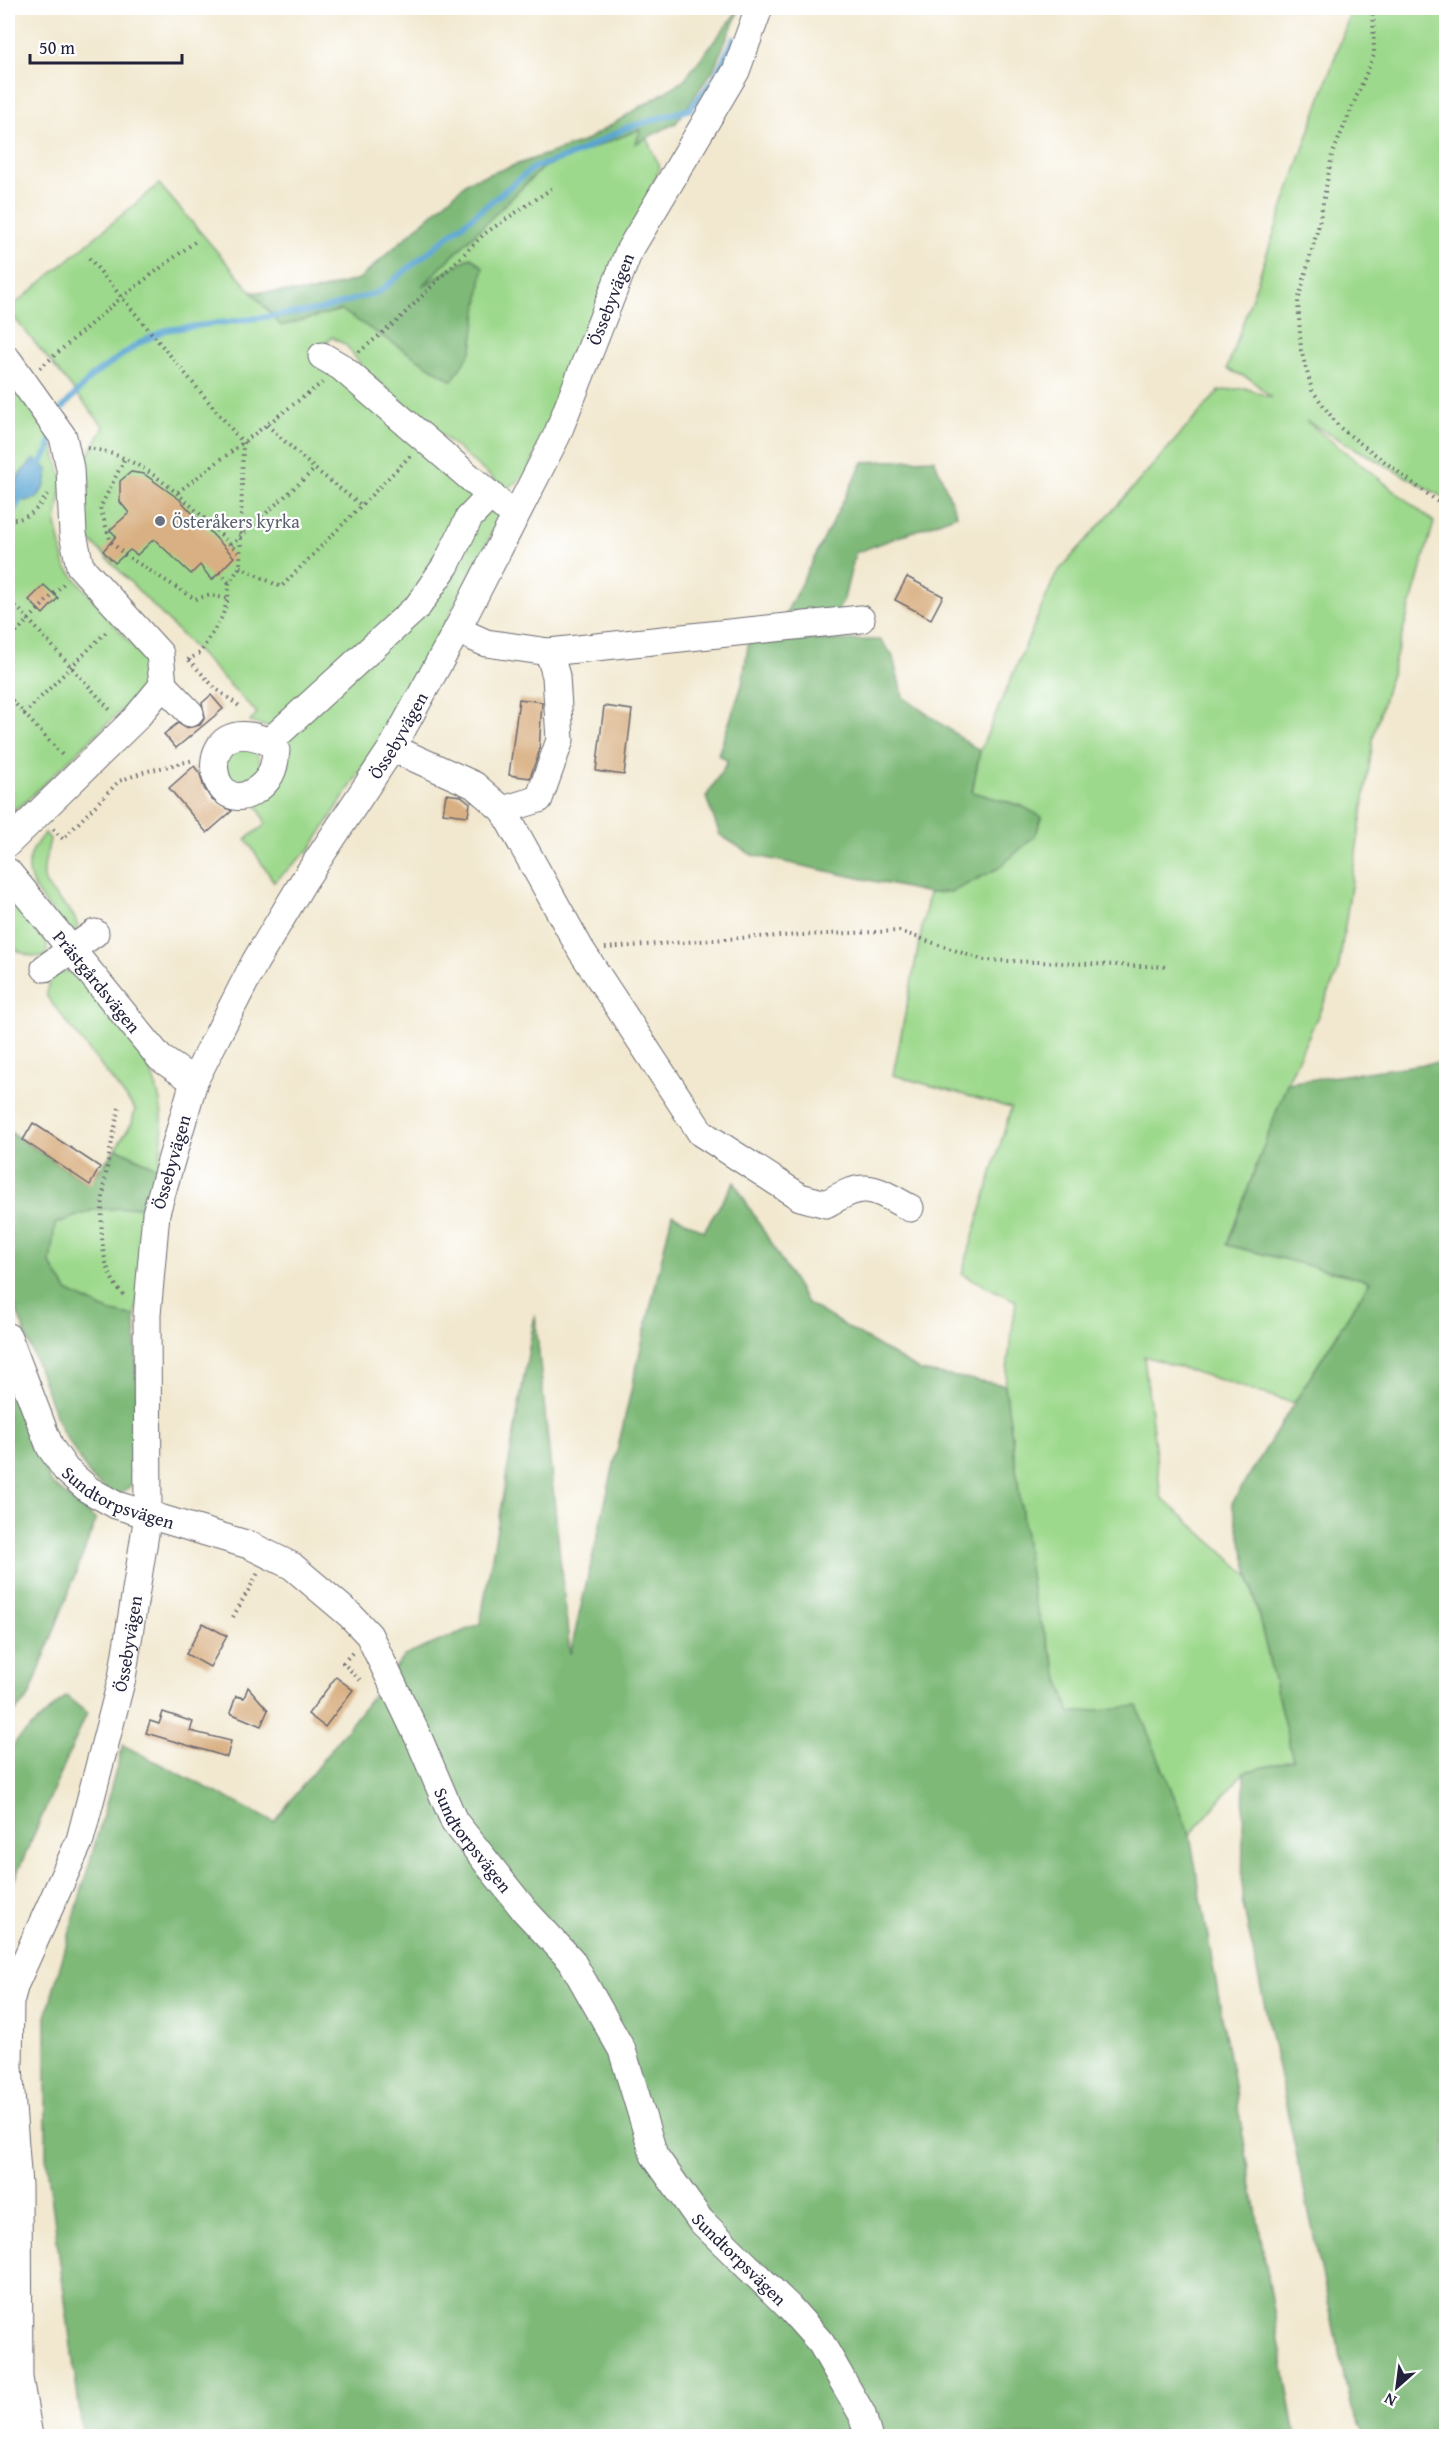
<svg xmlns="http://www.w3.org/2000/svg" width="1454" height="2444" viewBox="0 0 1454 2444" font-family="'Gentium Book Plus',serif">
<rect width="100%" height="100%" fill="#fff"/>
<filter id="ink" filterUnits="userSpaceOnUse"><feTurbulence type="fractalNoise" baseFrequency=".0167" numOctaves="2"/><feDisplacementMap in="SourceGraphic" scale="12" xChannelSelector="R" yChannelSelector="G"/><feConvolveMatrix kernelMatrix="1 2 1 2 8 2 1 2 1" color-interpolation-filters="sRGB"/></filter>
<filter id="wash" filterUnits="userSpaceOnUse"><feTurbulence type="fractalNoise" baseFrequency=".008" numOctaves="4" result="noise"/><feDisplacementMap in="SourceGraphic" scale="24" xChannelSelector="R" yChannelSelector="G"/><feGaussianBlur stdDeviation="1.35" result="paint"/><feColorMatrix in="noise" values="0 0 0 0 0 0 0 0 0 0 0 0 0 0 0 0 0 1.4 0 .05"/><feComposite in="paint" operator="in"/></filter>
<g filter="url(#wash)">
<rect width="100%" height="100%" fill="#f1e8cf"/>
<!-- green -->
<path fill="#9dd98c" stroke="#607e64" stroke-width="1.5" d="M 1352,8 L 1446,8 L 1446,499 L 1306,421 L 1434,522 L 1374,734 L 1338,972 L 1287,1083 L 1227,1245 L 1370,1281 L 1294,1403 L 1144,1356 L 1161,1497 L 1249,1576 L 1293,1760 L 1244,1772 L 1190,1835 L 1137,1707 L 1070,1713 L 1033,1597 L 1005,1385 L 1016,1301 L 962,1274 L 1011,1108 L 893,1075 L 929,893 L 952,892 L 1035,836 L 1042,818 L 1022,806 L 972,792 L 980,751 L 1056,574 L 1219,391 L 1245,388 L 1272,398 L 1250,379 L 1227,369 Z
M 642,128 L 660,168 L 526,476 L 508,488 L 503,487 L 365,370 L 346,345 L 332,337 L 316,354 L 502,513 L 406,700 L 311,848 L 274,882 L 246,839 L 266,824 L 257,805 L 289,765 L 270,728 L 250,722 L 257,713 L 80,530 L 80,470 L 104,427 L 8,310 L 159,184 L 281,326 L 419,289 L 542,168 Z
M 8,379 L 49,433 L 63,480 L 56,523 L 65,566 L 146,662 L 148,685 L 23,804 L 8,813 Z
M 249,745 C 261,757 263,764 258,780 L 233,787 L 222,758 L 228,749 Z
M 45,833 L 50,839 C 48,851 41,870 45,882 C 53,900 76,908 78,929 L 73,933 C 46,904 6,874 45,833 Z
M 8,890 L 47,943 L 47,955 C 32,960 21,952 8,945 Z
M 67,971 L 76,973 C 130,1042 178,1074 158,1168 L 116,1148 L 132,1123 L 135,1109 L 47,997 C 45,984 55,973 67,971 Z
M 149,1206 L 135,1317 L 108,1311 L 67,1291 L 50,1263 L 55,1224 L 93,1210 Z"/>
<!-- forest -->
<path fill="#7eb978" stroke="#506e5a" stroke-width="1.5" d="M 740,8 L 713,70 L 676,123 L 635,144 L 641,129 L 542,168 L 422,286 L 471,257 L 483,267 L 472,350 L 452,381 L 341,310 L 281,326 L 252,292 L 312,292 L 359,279 L 469,181 L 585,141 L 683,81 Z
M 934,459 L 957,515 L 855,553 L 844,599 L 836,614 L 786,613 L 863,462 Z
M 749,640 L 880,640 L 892,654 L 903,697 L 980,751 L 972,792 L 1022,806 L 1042,817 L 1035,836 L 999,868 L 952,892 L 929,893 L 752,855 L 720,835 L 706,797 L 728,761 L 718,755 L 742,685 Z
M 1446,1061 L 1446,2436 L 1366,2436 L 1350,2404 L 1242,1900 L 1244,1772 L 1293,1760 L 1232,1503 L 1370,1281 L 1227,1245 L 1287,1083 Z
M 8,1131 L 89,1184 L 116,1148 L 158,1168 L 149,1206 L 93,1210 L 55,1224 L 50,1263 L 67,1291 L 108,1311 L 135,1317 L 139,1447 L 132,1485 L 117,1496 L 92,1479 L 61,1429 L 8,1287 Z
M 734,1182 L 807,1303 L 920,1371 L 1005,1385 L 1033,1597 L 1070,1713 L 1137,1706 L 1190,1835 L 1296,2436 L 83,2436 L 46,2157 L 46,2016 L 123,1745 L 274,1822 L 404,1656 L 480,1624 L 535,1315 L 570,1654 L 672,1214 L 704,1231 Z
M 8,1369 L 50,1482 L 96,1520 L 29,1697 L 8,1719 Z
M 66,1696 L 87,1713 L 8,1894 L 8,1755 L 16,1741 Z"/>
<!-- water -->
<path fill="#5aa5d2" stroke="#3e6486" stroke-width="1.5" d="M 34,459 L 48,470 L 45,485 L 37,498 L 26,501 L 9,497 L 20,474 Z"/>
<g fill="none" stroke-linecap="round" stroke-linejoin="round">
<!-- stream -->
<path stroke="#5aa5d2" stroke-width="6" d="M 57,414 L 92,376 L 141,342 L 166,330 L 319,310 L 379,292 L 533,168 L 575,154 L 626,128 L 690,109 L 714,79 L 734,39
M 38,468 L 48,451 L 52,436
M 8,520 L 23,495"/>
</g>
<g id="blocks">
<!-- building -->
<path fill="#d9b083" d="M 131,472 L 144,474 L 179,499 L 234,557 L 212,580 L 200,565 L 191,574 L 154,539 L 137,555 L 130,550 L 115,563 L 103,551 L 116,536 L 110,530 L 129,513 L 120,502 L 120,481 Z
M 907,577 L 943,596 L 931,619 L 895,600 Z
M 44,585 L 58,598 L 43,614 L 29,600 Z
M 211,695 L 223,709 L 176,748 L 164,734 L 178,723 L 186,728 L 200,725 L 205,717 L 202,703 Z
M 519,699 L 542,702 L 539,752 L 530,778 L 509,775 Z
M 604,706 L 632,710 L 624,775 L 596,771 Z
M 194,766 L 200,774 L 204,788 L 212,800 L 232,811 L 207,833 L 169,788 Z
M 446,794 L 461,796 L 470,803 L 468,816 L 443,813 Z
M 33,1123 L 100,1167 L 90,1185 L 23,1140 Z
M 203,1623 L 227,1636 L 210,1667 L 186,1654 Z
M 336,1677 L 353,1690 L 325,1727 L 308,1714 Z
M 248,1687 L 268,1710 L 261,1726 L 230,1713 L 236,1696 L 244,1698 Z
M 163,1712 L 193,1722 L 190,1731 L 231,1741 L 227,1757 L 146,1733 L 150,1721 L 159,1724 Z"/>
</g>
</g>
<g filter="url(#ink)">
<use href="#blocks" fill-opacity="0" stroke="#6a676f" stroke-width="1.5"/>
<g fill="none" stroke-linecap="round" stroke-linejoin="round">
<defs>
<g id="minor">
<path d="M 322,356 L 341,367 L 503,506"/>
<path d="M 8,360 L 63,437 L 70,468 L 73,534 L 80,566 L 160,654 L 163,685 L 136,718 L 8,843"/>
<path d="M 457,630 L 486,643 L 549,652 L 861,619"/>
<path d="M 163,685 L 190,713"/>
<path d="M 269,742 L 276,750 C 275,769 270,782 253,792 C 206,820 192,708 269,742 L 418,606 L 446,565 L 469,518 L 491,495"/>
<path d="M 392,748 L 474,785 L 503,810 L 581,950 L 701,1133 L 800,1197 L 826,1204 C 866,1180 871,1187 910,1208"/>
<path d="M 503,810 L 539,799 L 560,740 L 556,676 L 549,652"/>
<path id="s1" d="M 8,872 L 160,1058 L 194,1081"/>
<path d="M 45,968 L 95,933"/>
<path id="s2" d="M 8,1337 L 50,1447 L 66,1470 L 89,1490 L 116,1505 L 249,1545 L 292,1566 L 350,1615 L 369,1635 L 419,1739 L 454,1821 L 526,1912 L 571,1960 L 622,2050 L 654,2155 L 700,2220 L 789,2307 L 821,2343 L 862,2414 L 868,2436"/>
<path id="s3" d="M 29,2436 L 19,2378 L 18,2185 L 9,2067 L 10,2002 L 15,1984 L 80,1840 L 122,1678 L 148,1515 L 147,1315 L 156,1213 L 194,1081 L 255,962 L 303,882 L 392,748 L 457,630 L 557,435 L 629,251 L 736,71 L 759,8"/>
</g>
</defs>
<!-- minor casing -->
<use href="#minor" stroke="#6a676f" stroke-width="29"/>
<!-- path -->
<path stroke="#6a676f" stroke-width="4" stroke-dasharray="1.5 4.5" stroke-linecap="butt" d="M 1373,8 L 1374,55 L 1332,155 L 1319,224 L 1298,301 L 1301,350 L 1312,390 L 1339,427 L 1446,508
M 89,258 L 243,443 L 240,567 L 229,583 L 228,599 L 222,617 L 200,653 L 184,662
M 359,352 L 397,321 L 484,234 L 554,187
M 40,368 L 122,297 L 196,241
M 267,425 L 315,469 L 361,505
M 87,448 C 149,455 198,513 240,554
M 124,460 L 100,508 L 111,542 L 125,555 L 195,599 L 210,595 L 228,599
M 178,492 L 323,382
M 8,518 C 25,523 40,508 47,494
M 231,545 L 315,469
M 240,567 L 281,587 L 410,456
M 220,572 L 229,583
M 8,597 L 112,712
M 8,641 L 66,581
M 189,660 L 216,689 L 239,706
M 8,696 L 64,757
M 24,714 L 108,630
M 53,829 L 63,839 L 119,781 L 144,772 L 194,760
M 605,948 L 754,937 L 899,931 L 983,960 L 1169,967
M 119,1108 C 109,1157 82,1259 126,1297
M 233,1617 L 258,1573
M 352,1653 L 343,1663 L 360,1680"/>
<!-- minor -->
<use href="#minor" stroke="#fff" stroke-width="27"/>
</g>
</g>
<!-- markers -->
<circle fill="#6b7280" stroke="#fff" stroke-width="2" cx="160" cy="521" r="6"/>
<g text-anchor="middle" dominant-baseline="central" stroke-width="4.5" stroke-linejoin="round" paint-order="stroke">
<!-- street labels -->
<g font-size="18" fill="#22223b" stroke="#fff">
<text stroke="none"><textPath href="#s3" startOffset="2272">Össebyvägen</textPath></text>
<text stroke="none"><textPath href="#s3" startOffset="1786">Össebyvägen</textPath></text>
<text stroke="none"><textPath href="#s1" startOffset="141">Prästgårdsvägen</textPath></text>
<text stroke="none"><textPath href="#s3" startOffset="1300">Össebyvägen</textPath></text>
<text stroke="none"><textPath href="#s2" startOffset="206">Sundtorpsvägen</textPath></text>
<text stroke="none"><textPath href="#s3" startOffset="814">Össebyvägen</textPath></text>
<text stroke="none"><textPath href="#s2" startOffset="728">Sundtorpsvägen</textPath></text>
<text stroke="none"><textPath href="#s2" startOffset="1232">Sundtorpsvägen</textPath></text>
</g>
<!-- worship labels -->
<g font-size="18" fill="#5b616d" stroke="#fff" text-anchor="start">
<text x="172" y="521">Österåkers kyrka</text>
</g>
</g>
<!-- margin -->
<rect width="1454" height="2444" fill="none" stroke="#fff" stroke-width="30"/>
<!-- north arrow -->
<g transform="translate(1397 2387) rotate(208)" stroke="#ffffff" stroke-width="4.5" paint-order="stroke">
<path d="M0-4.5L10 22L0 15L-10 22Z" fill="#22223b"/>
<text y="-9" font-size="16" font-weight="bold" text-anchor="middle" fill="#22223b">N</text>
</g>
<!-- scale -->
<path d="M30 54v9h152v-9" fill="none" stroke="#22223b" stroke-width="3"/>
<text x="39" y="54" font-size="18" fill="#22223b" stroke="#ffffff" stroke-width="4.5" paint-order="stroke">50 m</text>
</svg>
